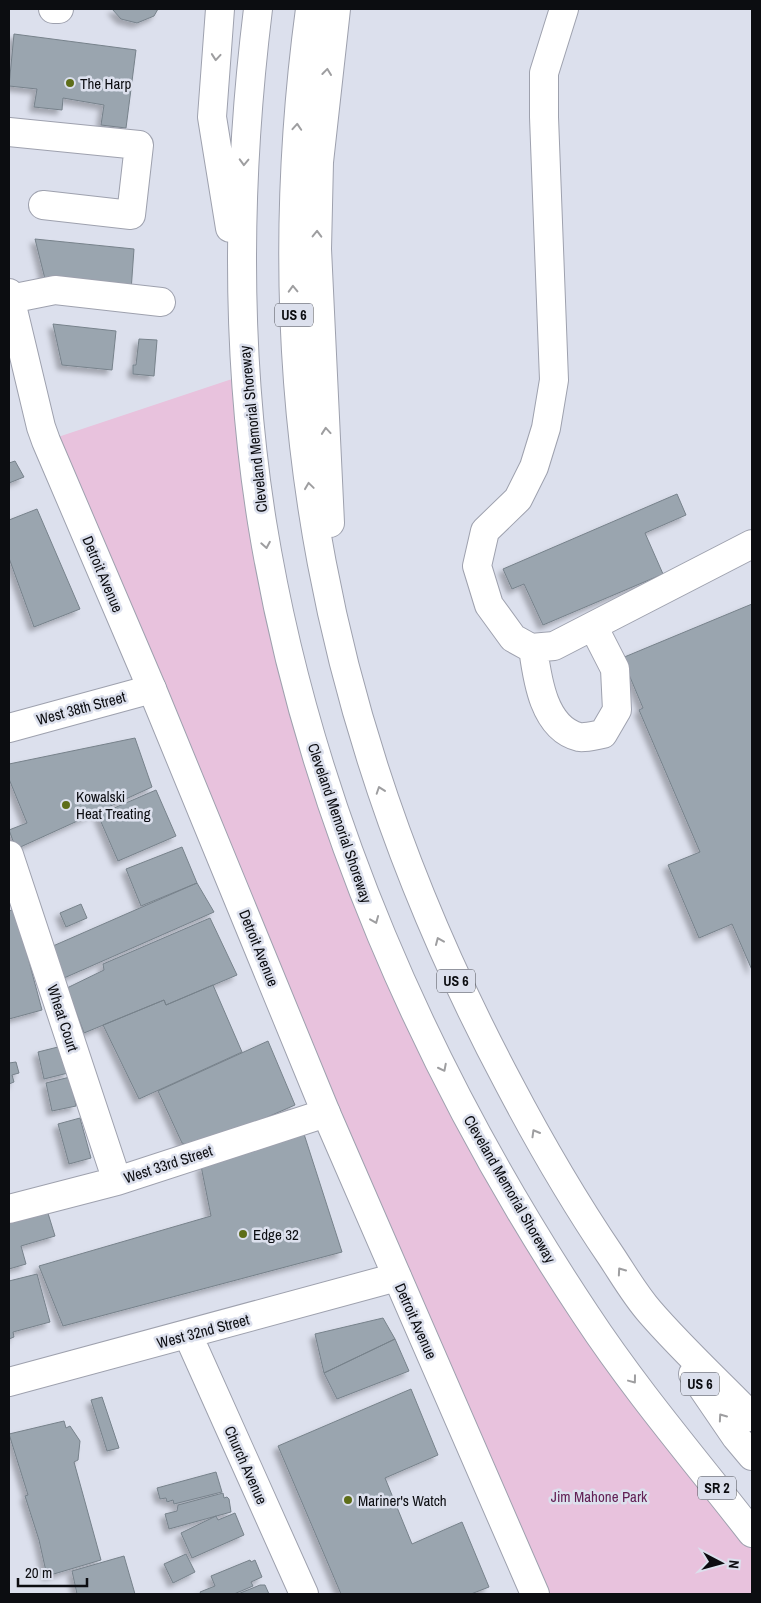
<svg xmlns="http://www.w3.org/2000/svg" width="761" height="1603" viewBox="0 0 761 1603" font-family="'Archivo Narrow',sans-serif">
<defs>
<filter id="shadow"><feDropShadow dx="-4.5" dy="4.5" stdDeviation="2.5" flood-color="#0004"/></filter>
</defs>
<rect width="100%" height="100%" fill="#dce0ed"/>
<!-- green -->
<path fill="#e8c2dd" d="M 247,374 L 307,726 L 488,1154 L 752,1533 L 752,1594 L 535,1594 L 46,441 Z"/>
<!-- building -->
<path fill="#9aa5af" stroke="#77828b" filter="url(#shadow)" d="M 112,9 L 158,9 L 154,16 L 137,23 L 121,19 Z
M 14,34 L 136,50 L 126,128 L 101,125 L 104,105 L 63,98 L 62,110 L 34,107 L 37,89 L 9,86 Z
M 35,239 L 134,249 L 131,291 L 45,279 Z
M 53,324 L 116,331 L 112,370 L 62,365 Z
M 139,339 L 157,340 L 154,376 L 133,374 L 133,365 L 136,365 Z
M 15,461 L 24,477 L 9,483 L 9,463 Z
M 677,494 L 686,515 L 645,533 L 663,574 L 543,625 L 524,584 L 512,589 L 503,569 Z
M 37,509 L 80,609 L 34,627 L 9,558 L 9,520 Z
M 752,604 L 752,970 L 732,924 L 699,938 L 668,865 L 700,852 L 639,710 L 643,708 L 622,658 Z
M 135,738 L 152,787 L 16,849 L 9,830 L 27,823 L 9,779 L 9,764 Z
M 156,790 L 176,836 L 118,861 L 98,815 Z
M 182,847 L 197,883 L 141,906 L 126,869 Z
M 197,883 L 214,912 L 64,978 L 53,946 Z
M 81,904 L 87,918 L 66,927 L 60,913 Z
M 15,909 L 42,1010 L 9,1019 L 9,911 Z
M 210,918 L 237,975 L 166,1005 L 164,1000 L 84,1033 L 67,988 L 104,970 L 103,964 Z
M 213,985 L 242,1052 L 139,1099 L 103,1025 L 164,1000 L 166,1005 Z
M 268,1041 L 295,1105 L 197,1148 L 182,1143 L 158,1091 Z
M 62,1046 L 68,1073 L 44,1079 L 38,1052 Z
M 16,1062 L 19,1073 L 12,1075 L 14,1082 L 9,1084 L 9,1063 Z
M 70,1077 L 76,1106 L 52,1111 L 46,1083 Z
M 80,1118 L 91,1158 L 69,1164 L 58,1124 Z
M 304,1134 L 342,1252 L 63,1326 L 39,1266 L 211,1216 L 201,1166 Z
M 47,1210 L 55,1236 L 21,1246 L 26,1264 L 9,1269 L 9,1221 Z
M 37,1274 L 50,1322 L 13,1332 L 14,1337 L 9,1339 L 9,1281 Z
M 383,1318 L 395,1339 L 324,1373 L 315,1334 Z
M 395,1339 L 409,1371 L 337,1399 L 324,1373 Z
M 411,1389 L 438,1455 L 385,1478 L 412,1544 L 462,1522 L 489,1587 L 471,1594 L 341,1594 L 278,1446 Z
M 102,1397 L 119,1448 L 107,1451 L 91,1400 Z
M 64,1421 L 66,1428 L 70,1426 L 80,1441 L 78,1460 L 74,1462 L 101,1560 L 47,1576 L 39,1540 L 25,1496 L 28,1495 L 9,1434 Z
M 216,1472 L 222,1492 L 174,1504 L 173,1500 L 167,1502 L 166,1498 L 160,1499 L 157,1488 Z
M 223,1493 L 224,1498 L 227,1497 L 229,1499 L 231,1512 L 169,1529 L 165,1514 L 177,1511 L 178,1505 Z
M 235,1513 L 244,1535 L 192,1558 L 181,1533 L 216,1516 L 218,1520 Z
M 186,1554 L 195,1572 L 173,1583 L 164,1564 Z
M 124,1556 L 135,1594 L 77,1594 L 72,1571 Z
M 250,1560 L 251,1562 L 255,1560 L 262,1577 L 251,1582 L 253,1586 L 234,1594 L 201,1594 L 200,1592 L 215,1586 L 211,1576 Z
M 260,1585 L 265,1585 L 269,1594 L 238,1594 Z"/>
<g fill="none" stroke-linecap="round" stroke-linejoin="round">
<defs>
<path id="minor" d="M 53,9 L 59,9
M 564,9 L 544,73 L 544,117 L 554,380 L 546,428 L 534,467 L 518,499 L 485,531 L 477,566 L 489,605 L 513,638 L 531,648 L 554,646 L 752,544
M 9,132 L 139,145 L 131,215 L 43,205
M 10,299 L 55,290 L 161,302
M 533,648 C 537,677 543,728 579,737 C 586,738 596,735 603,734 L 617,710 L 615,669 L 593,626
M 9,728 L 152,689
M 9,855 L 117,1181
M 9,1209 L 117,1181 L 326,1113
M 188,1335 L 304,1594
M 9,1382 L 397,1277"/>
<path id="major" d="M 9,293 L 41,427 L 46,441 L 152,689 L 326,1113 L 535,1594"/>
<path id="highway" d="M 220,9 L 212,117 L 230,228
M 258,9 C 237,179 235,352 262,522 C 308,807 427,1076 586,1315 C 636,1391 696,1461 752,1533
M 310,9 C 258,394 327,742 509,1084 C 540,1143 573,1200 611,1256 C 623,1274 635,1295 650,1312 C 682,1349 718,1382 752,1417
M 330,523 L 317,249 L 319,162 L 336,9
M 693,1374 L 736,1437 L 752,1456"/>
</defs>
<!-- minor casing -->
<use href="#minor" stroke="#9ea1ae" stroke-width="30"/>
<!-- major casing -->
<use href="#major" stroke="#9ea1ae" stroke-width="30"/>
<!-- highway casing -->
<use href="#highway" stroke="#9ea1ae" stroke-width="30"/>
<!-- minor -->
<use href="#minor" stroke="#fff" stroke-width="28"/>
<!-- major -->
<use href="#major" stroke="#fff" stroke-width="28"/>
<!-- highway -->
<use href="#highway" stroke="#fff" stroke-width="28"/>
</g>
<!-- one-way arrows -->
<defs><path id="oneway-chevron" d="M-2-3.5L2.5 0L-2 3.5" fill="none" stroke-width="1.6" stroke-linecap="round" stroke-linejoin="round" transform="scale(1.25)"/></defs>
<g stroke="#9e9ea0">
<use href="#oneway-chevron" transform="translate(216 57) rotate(95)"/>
<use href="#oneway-chevron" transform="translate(327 72) rotate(-83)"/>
<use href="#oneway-chevron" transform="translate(297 127) rotate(-86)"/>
<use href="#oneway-chevron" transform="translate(244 162) rotate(92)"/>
<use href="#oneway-chevron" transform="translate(317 234) rotate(-89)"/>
<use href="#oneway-chevron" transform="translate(293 289) rotate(-92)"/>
<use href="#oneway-chevron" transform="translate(326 431) rotate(-95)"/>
<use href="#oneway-chevron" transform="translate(309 486) rotate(-98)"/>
<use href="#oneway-chevron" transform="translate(266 545) rotate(80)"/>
<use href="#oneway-chevron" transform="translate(380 790) rotate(-109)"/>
<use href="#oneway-chevron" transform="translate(375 920) rotate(68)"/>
<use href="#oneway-chevron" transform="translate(439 941) rotate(-113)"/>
<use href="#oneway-chevron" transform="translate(443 1068) rotate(63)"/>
<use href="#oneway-chevron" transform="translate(535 1133) rotate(-120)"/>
<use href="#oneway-chevron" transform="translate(621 1271) rotate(-125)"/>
<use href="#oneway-chevron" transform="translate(633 1380) rotate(53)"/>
<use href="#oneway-chevron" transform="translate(722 1417) rotate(-125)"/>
</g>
<!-- markers -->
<g fill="#5e6e19" stroke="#dce0ed" stroke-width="2">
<circle cx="70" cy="83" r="5"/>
<circle cx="66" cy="805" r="5"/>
<circle cx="243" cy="1234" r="5"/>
<circle cx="348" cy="1500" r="5"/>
</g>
<g text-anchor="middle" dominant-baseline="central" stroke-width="5" stroke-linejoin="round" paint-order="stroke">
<!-- shield labels -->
<g fill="#dce0ed" stroke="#4a4c53" stroke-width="1">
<rect x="275" y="303.5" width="38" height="23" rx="4"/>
<rect x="437" y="969.5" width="38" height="23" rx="4"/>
<rect x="681" y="1372.5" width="38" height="23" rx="4"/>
<rect x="698" y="1476.5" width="38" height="23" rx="4"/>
</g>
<g font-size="14" font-weight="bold" fill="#0c0d11">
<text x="294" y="315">US 6</text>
<text x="456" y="981">US 6</text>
<text x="700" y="1384">US 6</text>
<text x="717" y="1488">SR 2</text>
</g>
<!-- poi labels -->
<g font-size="15" fill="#0c0d11" stroke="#dce0ed" text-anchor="start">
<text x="80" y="83">The Harp</text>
<text x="76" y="796">Kowalski<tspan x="76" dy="17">Heat Treating</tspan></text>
<text x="253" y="1234">Edge 32</text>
<text x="358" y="1500">Mariner's Watch</text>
</g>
<!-- street labels -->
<g font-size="15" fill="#0c0d11" stroke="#dce0ed">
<text transform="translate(253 429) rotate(-96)">Cleveland Memorial Shoreway</text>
<text transform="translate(103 574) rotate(67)">Detroit Avenue</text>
<text transform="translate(81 708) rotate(-15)">West 38th Street</text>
<text transform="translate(340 823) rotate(71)">Cleveland Memorial Shoreway</text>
<text transform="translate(259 948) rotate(68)">Detroit Avenue</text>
<text transform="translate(63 1018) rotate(72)">Wheat Court</text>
<text transform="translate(168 1164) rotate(-18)">West 33rd Street</text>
<text transform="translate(510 1189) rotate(60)">Cleveland Memorial Shoreway</text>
<text transform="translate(416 1321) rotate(66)">Detroit Avenue</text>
<text transform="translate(203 1331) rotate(-15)">West 32nd Street</text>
<text transform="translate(246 1465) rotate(66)">Church Avenue</text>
</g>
<!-- park labels -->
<g font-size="15" fill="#622055" stroke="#dce0ed">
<text x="599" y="1496">Jim Mahone Park</text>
</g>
</g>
<!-- border -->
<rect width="761" height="1603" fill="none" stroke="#0c0d11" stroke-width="20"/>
<!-- north arrow -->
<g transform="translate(721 1563) rotate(96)" stroke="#dce0ed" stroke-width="4" paint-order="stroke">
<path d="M0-4L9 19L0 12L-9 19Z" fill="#0c0d11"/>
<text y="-8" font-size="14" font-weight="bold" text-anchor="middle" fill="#0c0d11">N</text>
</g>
<!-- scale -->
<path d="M18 1578v8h69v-8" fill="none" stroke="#0c0d11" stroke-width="2.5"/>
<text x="25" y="1578" font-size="15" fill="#0c0d11" stroke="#dce0ed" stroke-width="4" paint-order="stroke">20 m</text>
</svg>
